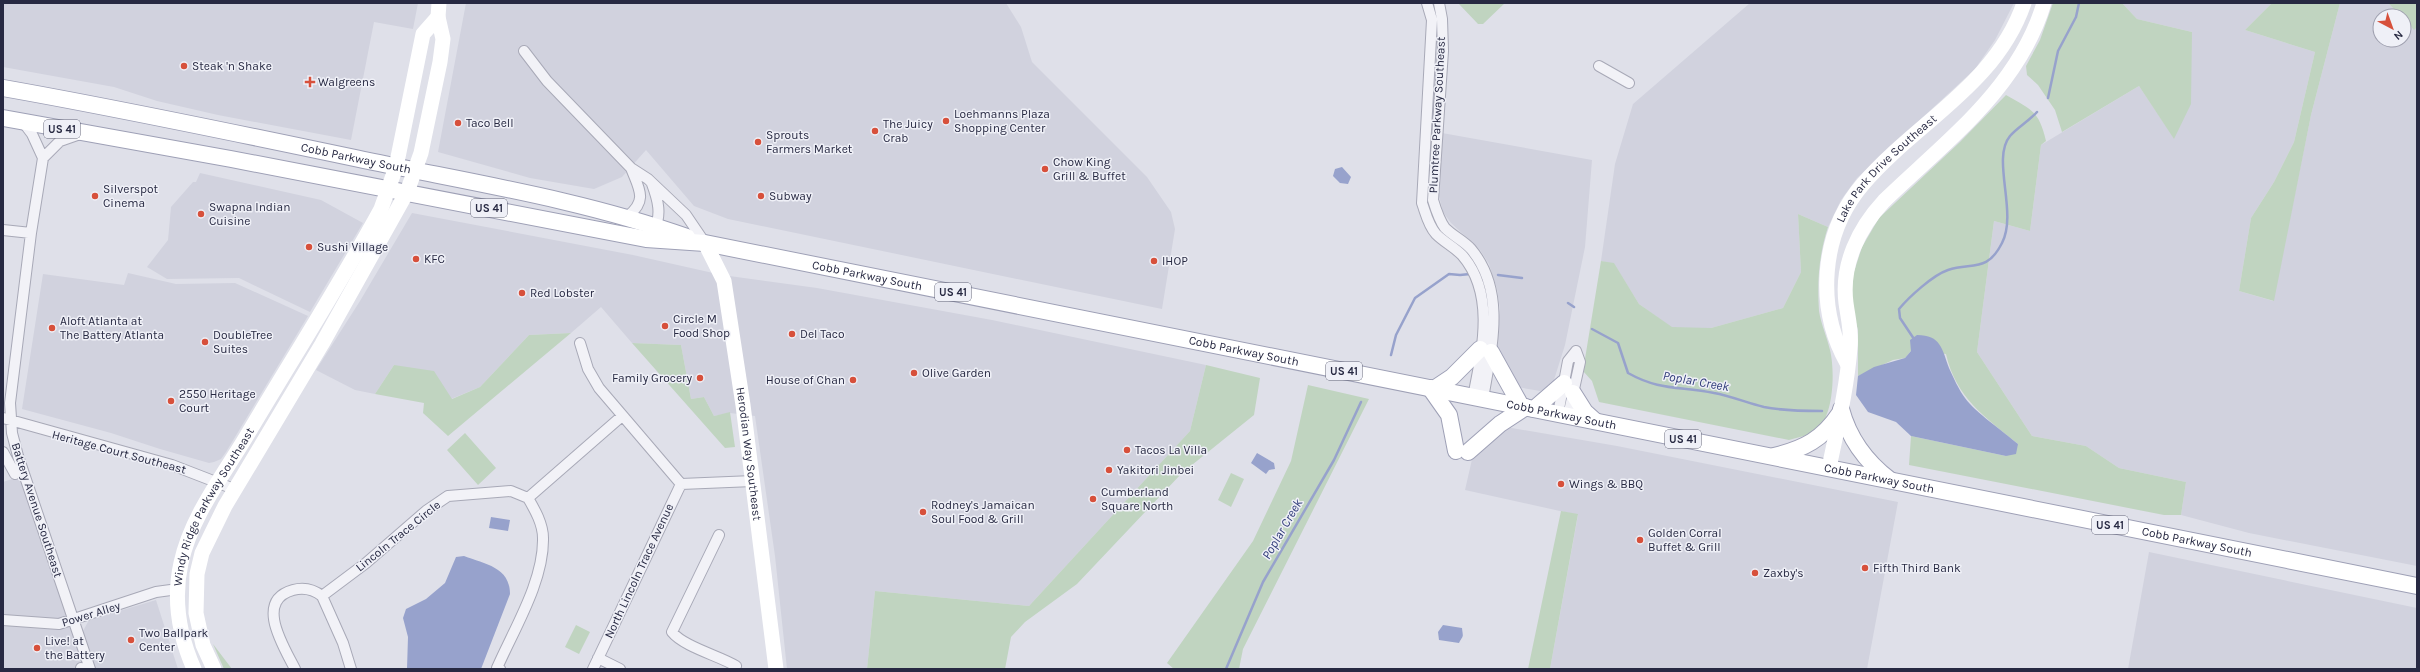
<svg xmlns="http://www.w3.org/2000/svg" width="2420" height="672" viewBox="0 0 2420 672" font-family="Karla,sans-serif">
<rect width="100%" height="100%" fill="#dfe0e9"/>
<!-- built -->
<path fill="#d1d2de" d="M 3,3 L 418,3 L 413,29 L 374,22 L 351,140 L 218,115 L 157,101 L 114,87 L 3,67 Z
M 466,3 L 1006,3 L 1021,27 L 1032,62 L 1147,177 L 1171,212 L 1175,229 L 1162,309 L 728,219 L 694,206 L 646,150 L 622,177 L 594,189 L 530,178 L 438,152 Z
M 1750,3 L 2014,3 L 1995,40 L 1975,69 L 1857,178 L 1841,200 L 1828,227 L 1798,214 L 1801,272 L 1783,308 L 1711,328 L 1672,328 L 1639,304 L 1614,264 L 1601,261 L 1615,164 L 1633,104 Z
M 2122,3 L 2272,3 L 2245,30 L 2315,52 L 2294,142 L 2274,182 L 2251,218 L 2239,291 L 2273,301 L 2311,115 L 2340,3 L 2388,3 L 2401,16 L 2380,16 L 2380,40 L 2404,40 L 2404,19 L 2414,29 L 2417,27 L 2417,566 L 2249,533 L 2181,515 L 2186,482 L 2119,468 L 2086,446 L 2032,436 L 1977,352 L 1994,221 L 2030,231 L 2041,145 L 2139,86 L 2174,138 L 2192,32 L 2137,19 Z
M 1442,133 L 1592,160 L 1585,247 L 1565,345 L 1553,383 L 1546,389 L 1540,391 L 1512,386 L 1495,351 L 1500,309 L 1497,289 L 1489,264 L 1480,250 L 1451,223 L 1443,212 L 1439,196 Z
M 200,173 L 321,200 L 363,223 L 310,312 L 239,278 L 167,279 L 147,267 L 168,240 L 171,207 L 193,182 L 196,182 Z
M 412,213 L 633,255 L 722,275 L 817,288 L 992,320 L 1206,365 L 1190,431 L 1029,606 L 875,591 L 867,669 L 787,669 L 775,556 L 755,416 L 730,413 L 714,416 L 704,397 L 691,399 L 681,345 L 632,343 L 601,307 L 571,333 L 529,335 L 480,387 L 451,399 L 394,365 L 375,394 L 355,390 L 316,370 L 360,301 Z
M 128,273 L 176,284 L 235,283 L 308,316 L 226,452 L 221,459 L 214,462 L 209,463 L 160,449 L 111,433 L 22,409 L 43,274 L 124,285 Z
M 1506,427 L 1617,446 L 1898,502 L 1867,669 L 1550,669 L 1578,515 L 1465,490 L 1473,455 Z
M 24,475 L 87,666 L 84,669 L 3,669 L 3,482 Z
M 2149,552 L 2417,608 L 2417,669 L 2128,669 Z
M 156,600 L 178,669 L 96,669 L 83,631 L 89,620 Z"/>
<!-- green -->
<path fill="#c0d4c0" d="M 1458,3 L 1505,3 L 1483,24 L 1478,24 Z
M 2053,3 L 2122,3 L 2137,19 L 2192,32 L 2191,104 L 2174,139 L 2139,86 L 2062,132 L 2055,110 L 2038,85 L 2027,75 L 2026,66 L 2040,40 Z
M 2272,3 L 2340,3 L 2311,115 L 2274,301 L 2239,291 L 2251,218 L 2274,182 L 2294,142 L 2315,52 L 2245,30 Z
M 2388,3 L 2417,3 L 2417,27 L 2414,30 L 2404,19 L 2404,16 L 2401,16 Z
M 2006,95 C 2032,110 2039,111 2046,141 L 2041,145 L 2030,231 L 1994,221 L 1977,352 L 2032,436 L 2086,446 L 2119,468 L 2186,482 L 2181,515 L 2164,515 L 1909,465 L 1911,436 L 2006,456 L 2018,444 C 1985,417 1956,398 1946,354 L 1911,351 L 1905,358 L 1893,360 L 1858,376 L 1858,330 L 1851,303 L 1852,278 L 1862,247 L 1879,218 L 1960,142 Z
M 1798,214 L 1828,227 C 1819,255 1817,281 1819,311 C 1821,324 1827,337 1830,350 C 1835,370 1834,414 1818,429 C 1810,436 1798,437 1789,440 L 1599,402 L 1592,381 L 1583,371 L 1601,261 L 1614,263 L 1639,304 L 1672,327 L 1711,328 L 1783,308 L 1801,272 Z
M 571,333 L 448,436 L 423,413 L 424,403 L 375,394 L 394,365 L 434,371 L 452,399 L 480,387 L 529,335 Z
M 632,343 L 681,345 L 691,399 L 704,397 L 714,416 L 730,412 L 735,447 L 725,448 Z
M 1206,365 L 1260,378 L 1254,415 L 1182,473 L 1077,584 L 1025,622 L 1011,637 L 1005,669 L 867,669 L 875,591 L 1029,606 L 1190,431 Z
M 1308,385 L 1369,399 L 1243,649 L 1239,669 L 1174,669 L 1167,663 L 1253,541 L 1291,461 Z
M 465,433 L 496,468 L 478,485 L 447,450 Z
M 1231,473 L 1244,479 L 1231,507 L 1218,500 Z
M 1561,511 L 1578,514 L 1550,669 L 1528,669 Z
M 576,625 L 590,632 L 579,654 L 565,647 Z
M 213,644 L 232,669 L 224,669 Z"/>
<!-- water -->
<path fill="#97a2cc" d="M 1342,167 L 1351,177 L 1348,184 L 1340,183 L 1333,176 L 1335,169 Z
M 1917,335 C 1941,335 1942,349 1949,368 C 1953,377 1959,390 1965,398 C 1975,412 2004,432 2018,444 L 2016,454 L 2006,456 L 1911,436 L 1896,422 L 1868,412 L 1856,395 L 1858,376 L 1874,367 L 1905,358 L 1911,351 L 1910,340 Z
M 1257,453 L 1274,463 L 1275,469 L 1269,470 L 1266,474 L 1251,463 Z
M 491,517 L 510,520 L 508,531 L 489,528 Z
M 464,556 C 485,564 510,567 510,594 L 481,669 L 407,669 L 408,637 L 403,618 L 406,609 L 426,599 L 445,583 L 456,557 Z
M 1443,625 L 1462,628 C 1463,638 1464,634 1459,643 L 1439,640 L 1438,632 Z"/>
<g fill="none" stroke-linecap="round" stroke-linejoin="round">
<!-- stream -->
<path stroke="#97a2cc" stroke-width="2.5" d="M 2048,98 L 2058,51 L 2076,17 L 2079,3
M 1498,275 L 1522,278
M 1568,303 L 1574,307
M 1592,329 L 1618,343 L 1628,373 C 1660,391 1680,386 1714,393 C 1731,396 1747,403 1764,407 C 1783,411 1803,411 1822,411
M 1914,339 L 1900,318 L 1899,309 C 1909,297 1933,275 1948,270 C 1972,262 1987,273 2002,243 C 2018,212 1991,159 2010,136 C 2018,127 2029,121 2037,112
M 1391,355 L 1396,335 L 1415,298 L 1449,274 L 1460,275 L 1470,274
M 1226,669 L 1263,582 L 1334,460 L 1361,402"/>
<defs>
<path id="street" d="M 1427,3 L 1432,20 L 1422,203 C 1426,214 1428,225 1436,234 C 1444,242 1454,247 1462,255 C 1496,294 1482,351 1473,397
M 1439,3 L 1442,19 L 1443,51 L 1433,200 C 1436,210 1439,220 1445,228 C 1453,236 1464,241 1471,249 C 1507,292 1491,349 1483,399
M 524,51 L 547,81 L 631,168 L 648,179 L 686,215 L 705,243
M 1599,66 L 1629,83
M 23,122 L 32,134 L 43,158
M 80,134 L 60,141 L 43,158 L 31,233 L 10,403 L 12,433 L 18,456 L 90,669
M 652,184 C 658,200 662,215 654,230
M 628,216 C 648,200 639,189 631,168
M 3,230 L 31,233
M 580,343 L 588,369 L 599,388 L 681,484
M 1558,414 L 1568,361 L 1576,351
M 1568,416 L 1580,362 L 1576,351
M 3,418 L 172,465 L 234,489
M 3,452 L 15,474
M 681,484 L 753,481
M 528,498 L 622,416
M 719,535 L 672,632 C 684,647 720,656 736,666 L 735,669
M 3,620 L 59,624 L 156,592 L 178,589
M 598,658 L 620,669
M 81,668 L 81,669
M 295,669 C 284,647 254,601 293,590 C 304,587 313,589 322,596
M 351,669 L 343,643 L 322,596 L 366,563 L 426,511 L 448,496 L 511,491 L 528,498
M 500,669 L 497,668 C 514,629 544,581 543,538 C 543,524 535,510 528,498
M 593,669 L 681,484"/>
<g id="primary">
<path id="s4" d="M 3,88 C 134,111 263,139 393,166 C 492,186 591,203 687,237"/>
<path id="s5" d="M 3,118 L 231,159 L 646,239 L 705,243 L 2417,586"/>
<path d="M 1491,352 L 1521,406"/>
<path d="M 1430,388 L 1449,415 L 1456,451"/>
<path d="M 1434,389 L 1452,377 L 1480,349"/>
<path d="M 1573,393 L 1585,412 L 1595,421"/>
<path d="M 1534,409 L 1564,383"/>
<path d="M 1841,409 C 1849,439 1865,461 1890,480"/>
<path d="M 1468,452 L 1500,424 L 1526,407"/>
<path d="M 1774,456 C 1804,449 1823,439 1840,413"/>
</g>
</defs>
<!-- street casing -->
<use href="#street" stroke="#a8a9b7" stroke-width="12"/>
<!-- primary casing -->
<use href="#primary" stroke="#9ea0b6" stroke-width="18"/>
<!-- street -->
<use href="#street" stroke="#f2f2f7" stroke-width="10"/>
<!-- secondary -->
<g stroke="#fff" stroke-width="15">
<path id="s1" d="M 705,243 L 724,281 L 743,405 L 776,669"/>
<path id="s2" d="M 1847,363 C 1816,308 1820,234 1863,184 C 1916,122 1996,85 2024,3"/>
<path d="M 1829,468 C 1837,429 1847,388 1850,348 C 1852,333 1848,318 1846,303 C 1841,264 1859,228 1884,201 C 1945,142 2019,88 2044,3"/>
<path id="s3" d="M 194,669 C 179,635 173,599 181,563 C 191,517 222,477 246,437 C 291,361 339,286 381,209 L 396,167 L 423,34 L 438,17"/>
<path d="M 214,669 L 203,645 L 196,613 L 197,574 L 202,553 L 225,506 L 322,344 L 407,192 L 421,153 L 440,62 L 443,39 L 438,17 L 439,3"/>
</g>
<!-- primary -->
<use href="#primary" stroke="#fff" stroke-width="16"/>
</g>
<!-- markers -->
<g fill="#d7503b" stroke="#eff0f7" stroke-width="1.5">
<circle cx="184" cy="66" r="4"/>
<path d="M308 76h4v4h4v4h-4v4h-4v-4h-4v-4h4z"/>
<circle cx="946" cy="121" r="4"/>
<circle cx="458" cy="123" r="4"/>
<circle cx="875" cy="131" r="4"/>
<circle cx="758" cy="142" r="4"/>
<circle cx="1045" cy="169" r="4"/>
<circle cx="95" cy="196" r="4"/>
<circle cx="761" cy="196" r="4"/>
<circle cx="201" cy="214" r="4"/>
<circle cx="309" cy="247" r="4"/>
<circle cx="416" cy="259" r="4"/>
<circle cx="1154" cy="261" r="4"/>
<circle cx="522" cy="293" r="4"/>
<circle cx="665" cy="326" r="4"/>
<circle cx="52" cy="328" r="4"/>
<circle cx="792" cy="334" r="4"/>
<circle cx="205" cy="342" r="4"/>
<circle cx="914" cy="373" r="4"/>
<circle cx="700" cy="378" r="4"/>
<circle cx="853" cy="380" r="4"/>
<circle cx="171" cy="401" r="4"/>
<circle cx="1127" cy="450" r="4"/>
<circle cx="1109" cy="470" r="4"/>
<circle cx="1561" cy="484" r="4"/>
<circle cx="1093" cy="499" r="4"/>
<circle cx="923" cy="512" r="4"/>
<circle cx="1640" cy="540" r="4"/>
<circle cx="1865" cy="568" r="4"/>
<circle cx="1755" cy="573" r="4"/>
<circle cx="131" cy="640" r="4"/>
<circle cx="37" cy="648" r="4"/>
</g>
<g text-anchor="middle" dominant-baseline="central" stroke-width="3" stroke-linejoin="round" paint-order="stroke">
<!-- shield labels -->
<g fill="#eff0f7" stroke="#636578" stroke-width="1">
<rect x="44" y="120" width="36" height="18" rx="3"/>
<rect x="471" y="199" width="36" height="18" rx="3"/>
<rect x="935" y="283" width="36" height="18" rx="3"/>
<rect x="1326" y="362" width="36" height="18" rx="3"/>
<rect x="1665" y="430" width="36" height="18" rx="3"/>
<rect x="2092" y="516" width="36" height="18" rx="3"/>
</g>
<g font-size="11" font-weight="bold" fill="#272942">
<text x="62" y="129">US 41</text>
<text x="489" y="208">US 41</text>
<text x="953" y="292">US 41</text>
<text x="1344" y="371">US 41</text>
<text x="1683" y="439">US 41</text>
<text x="2110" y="525">US 41</text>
</g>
<!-- poi labels -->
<g font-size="12" fill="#272942" stroke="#eff0f7" text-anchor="start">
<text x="192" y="66">Steak 'n Shake</text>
<text x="318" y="82">Walgreens</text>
<text x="954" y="114">Loehmanns Plaza<tspan x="954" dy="14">Shopping Center</tspan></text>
<text x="466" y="123">Taco Bell</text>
<text x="883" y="124">The Juicy<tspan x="883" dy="14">Crab</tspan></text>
<text x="766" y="135">Sprouts<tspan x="766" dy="14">Farmers Market</tspan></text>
<text x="1053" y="162">Chow King<tspan x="1053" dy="14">Grill &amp; Buffet</tspan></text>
<text x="103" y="189">Silverspot<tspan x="103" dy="14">Cinema</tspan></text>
<text x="769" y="196">Subway</text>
<text x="209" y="207">Swapna Indian<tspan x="209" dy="14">Cuisine</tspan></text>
<text x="317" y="247">Sushi Village</text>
<text x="424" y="259">KFC</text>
<text x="1162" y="261">IHOP</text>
<text x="530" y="293">Red Lobster</text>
<text x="673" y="319">Circle M<tspan x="673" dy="14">Food Shop</tspan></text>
<text x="60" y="321">Aloft Atlanta at<tspan x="60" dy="14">The Battery Atlanta</tspan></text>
<text x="800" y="334">Del Taco</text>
<text x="213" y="335">DoubleTree<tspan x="213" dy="14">Suites</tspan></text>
<text x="922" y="373">Olive Garden</text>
<text x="692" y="378" text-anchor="end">Family Grocery</text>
<text x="845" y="380" text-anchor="end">House of Chan</text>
<text x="179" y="394">2550 Heritage<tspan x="179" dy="14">Court</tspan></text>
<text x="1135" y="450">Tacos La Villa</text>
<text x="1117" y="470">Yakitori Jinbei</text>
<text x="1569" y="484">Wings &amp; BBQ</text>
<text x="1101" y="492">Cumberland<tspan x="1101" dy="14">Square North</tspan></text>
<text x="931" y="505">Rodney's Jamaican<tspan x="931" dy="14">Soul Food &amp; Grill</tspan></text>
<text x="1648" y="533">Golden Corral<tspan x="1648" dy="14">Buffet &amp; Grill</tspan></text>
<text x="1873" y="568">Fifth Third Bank</text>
<text x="1763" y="573">Zaxby's</text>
<text x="139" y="633">Two Ballpark<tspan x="139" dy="14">Center</tspan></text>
<text x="45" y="641">Live! at<tspan x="45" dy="14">the Battery</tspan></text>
</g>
<!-- street labels -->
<g font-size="12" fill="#272942" stroke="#eff0f7">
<text transform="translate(1437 115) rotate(-87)">Plumtree Parkway Southeast</text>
<text stroke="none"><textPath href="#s4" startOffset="360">Cobb Parkway South</textPath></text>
<text stroke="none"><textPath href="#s2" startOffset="218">Lake Park Drive Southeast</textPath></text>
<text stroke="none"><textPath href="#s5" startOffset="879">Cobb Parkway South</textPath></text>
<text stroke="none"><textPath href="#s5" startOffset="1263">Cobb Parkway South</textPath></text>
<text stroke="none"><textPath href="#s5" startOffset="1587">Cobb Parkway South</textPath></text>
<text transform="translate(119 452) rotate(15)">Heritage Court Southeast</text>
<text stroke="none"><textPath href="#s1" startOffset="217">Herodian Way Southeast</textPath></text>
<text stroke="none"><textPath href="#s5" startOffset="1911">Cobb Parkway South</textPath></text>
<text stroke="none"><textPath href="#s3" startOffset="173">Windy Ridge Parkway Southeast</textPath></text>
<text transform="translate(37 510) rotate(72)">Battery Avenue Southeast</text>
<text transform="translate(398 536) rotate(-39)">Lincoln Trace Circle</text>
<text stroke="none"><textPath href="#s5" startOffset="2235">Cobb Parkway South</textPath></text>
<text transform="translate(639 571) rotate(-65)">North Lincoln Trace Avenue</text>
<text transform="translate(91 614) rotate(-17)">Power Alley</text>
</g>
<!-- water labels -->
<g font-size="13" font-style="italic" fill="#2e3a78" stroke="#eff0f7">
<text transform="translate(1696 381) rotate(10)">Poplar Creek</text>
<text transform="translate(1282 529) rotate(-60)">Poplar Creek</text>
</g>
</g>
<!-- border -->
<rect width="2420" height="672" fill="none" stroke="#272942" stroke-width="8"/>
<!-- north arrow -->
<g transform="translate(2392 28) rotate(139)"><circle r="19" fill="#eff0f7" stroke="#9fa0af"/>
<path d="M0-3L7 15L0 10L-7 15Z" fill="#d7503b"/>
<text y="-6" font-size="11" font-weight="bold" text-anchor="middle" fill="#272942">N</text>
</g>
</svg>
